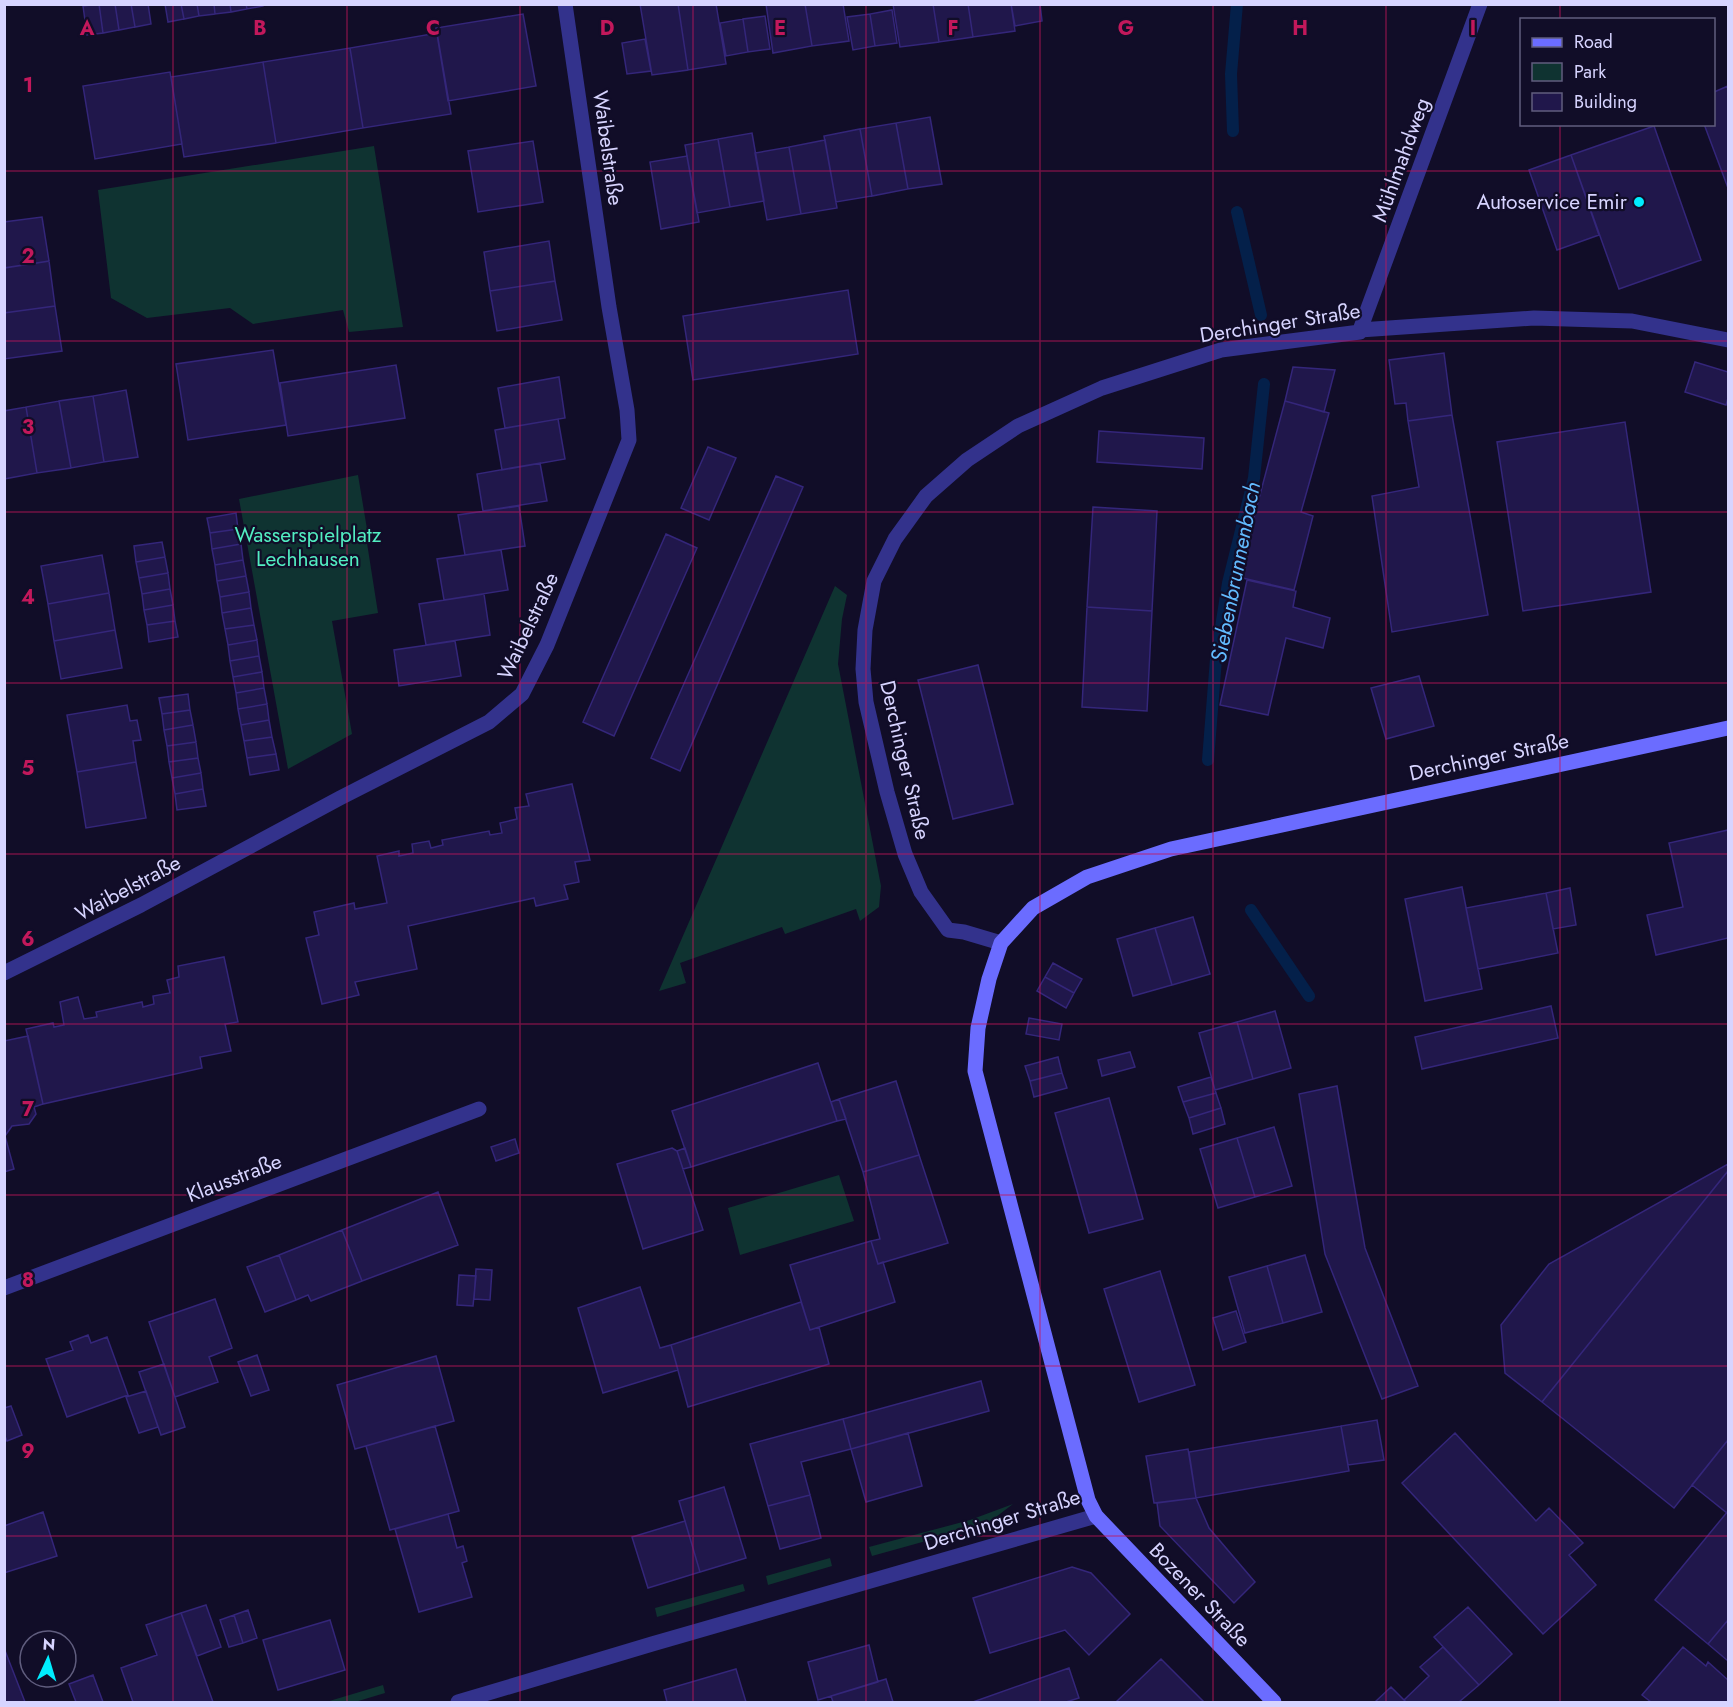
<svg xmlns="http://www.w3.org/2000/svg" width="1733" height="1707" viewBox="0 0 1733 1707" font-family="Jost,sans-serif">
<rect width="100%" height="100%" fill="#110d28"/>
<!-- green -->
<path fill="#0f3331" d="M 374,146 L 403,327 L 349,332 L 343,310 L 253,324 L 230,308 L 147,318 L 111,298 L 98,190 Z
M 358,475 L 368,535 L 367,543 L 378,613 L 332,621 L 352,734 L 288,769 L 239,499 Z
M 835,586 L 847,595 L 842,619 L 838,664 L 881,886 L 879,907 L 860,921 L 856,909 L 785,934 L 782,927 L 680,963 L 686,983 L 659,991 Z
M 839,1175 L 854,1221 L 740,1255 L 728,1208 Z
M 1013,1504 L 992,1520 L 980,1526 L 872,1556 L 869,1547 L 970,1520 Z
M 830,1558 L 832,1566 L 768,1585 L 766,1576 Z
M 743,1584 L 745,1591 L 657,1617 L 655,1608 Z
M 383,1685 L 385,1693 L 355,1702 L 326,1702 Z"/>
<g fill="none" stroke-linecap="round" stroke-linejoin="round">
<!-- stream -->
<path stroke="#04204a" stroke-width="12" d="M 1233,131 L 1231,74 L 1237,4
M 1237,212 L 1261,315
M 1208,760 L 1216,659 L 1228,583 L 1254,478 L 1264,384
M 1251,910 L 1309,996"/>
</g>
<!-- building -->
<path fill="#20174b" stroke="#34267a" stroke-width="1.5" d="M 99,4 L 115,4 L 119,30 L 103,33 Z
M 99,4 L 103,33 L 87,35 L 83,6 Z
M 115,4 L 131,4 L 135,27 L 119,30 Z
M 131,4 L 148,4 L 151,24 L 135,27 Z
M 165,4 L 181,4 L 184,19 L 168,22 Z
M 181,4 L 197,4 L 199,16 L 184,19 Z
M 197,4 L 214,4 L 215,14 L 199,16 Z
M 214,4 L 230,4 L 231,12 L 215,14 Z
M 230,4 L 246,4 L 247,9 L 231,12 Z
M 246,4 L 263,4 L 263,6 L 247,9 Z
M 640,4 L 678,4 L 688,70 L 652,75 Z
M 678,4 L 716,4 L 726,64 L 688,70 Z
M 766,4 L 805,4 L 812,46 L 773,53 Z
M 805,4 L 843,4 L 849,41 L 812,46 Z
M 893,4 L 933,4 L 939,42 L 900,47 Z
M 933,4 L 968,4 L 973,37 L 939,42 Z
M 968,4 L 1011,4 L 1015,31 L 973,37 Z
M 1011,4 L 1040,4 L 1042,21 L 1015,26 Z
M 892,10 L 897,43 L 875,46 L 870,14 Z
M 523,14 L 536,86 L 448,101 L 436,28 Z
M 870,14 L 875,46 L 853,50 L 847,17 Z
M 765,16 L 770,49 L 748,52 L 743,19 Z
M 743,19 L 748,52 L 726,56 L 720,23 Z
M 437,33 L 451,114 L 363,128 L 350,48 Z
M 645,39 L 651,71 L 627,74 L 622,43 Z
M 350,48 L 363,128 L 276,143 L 263,62 Z
M 263,62 L 276,143 L 184,157 L 171,77 Z
M 170,72 L 182,144 L 95,159 L 83,86 Z
M 1728,86 L 1728,188 L 1704,124 L 1714,124 L 1714,92 Z
M 930,117 L 942,184 L 908,189 L 896,123 Z
M 896,123 L 908,189 L 872,196 L 860,129 Z
M 1654,126 L 1701,260 L 1619,289 L 1571,155 Z
M 860,129 L 872,196 L 836,202 L 824,136 Z
M 752,133 L 764,201 L 730,207 L 718,139 Z
M 718,139 L 730,207 L 697,213 L 685,145 Z
M 825,140 L 837,208 L 801,214 L 789,147 Z
M 533,141 L 543,202 L 478,212 L 468,151 Z
M 789,147 L 801,214 L 767,220 L 755,153 Z
M 1571,155 L 1599,235 L 1557,250 L 1529,170 Z
M 687,156 L 699,222 L 661,229 L 650,162 Z
M 42,217 L 49,261 L 4,268 L 4,222 Z
M 549,241 L 555,281 L 490,291 L 484,252 Z
M 49,261 L 55,306 L 4,313 L 4,268 Z
M 555,281 L 562,320 L 497,331 L 490,291 Z
M 848,290 L 858,354 L 693,380 L 683,316 Z
M 55,306 L 62,351 L 4,359 L 4,313 Z
M 273,350 L 286,425 L 188,440 L 176,364 Z
M 1444,353 L 1452,415 L 1408,421 L 1406,403 L 1395,404 L 1389,360 Z
M 1695,362 L 1728,372 L 1728,398 L 1726,405 L 1685,392 Z
M 396,365 L 405,418 L 288,436 L 280,383 Z
M 1293,367 L 1335,370 L 1324,412 L 1285,401 Z
M 559,377 L 565,418 L 505,428 L 498,388 Z
M 126,390 L 138,457 L 104,462 L 93,396 Z
M 93,396 L 104,462 L 71,468 L 59,401 Z
M 59,401 L 71,468 L 37,473 L 26,407 Z
M 1285,401 L 1329,413 L 1301,512 L 1313,516 L 1294,590 L 1238,577 Z
M 26,407 L 37,473 L 4,479 L 4,411 Z
M 1452,415 L 1488,615 L 1392,632 L 1372,496 L 1419,487 L 1408,421 Z
M 558,419 L 565,459 L 502,470 L 495,430 Z
M 1625,422 L 1651,592 L 1523,611 L 1497,442 Z
M 1099,431 L 1204,438 L 1202,469 L 1097,462 Z
M 708,447 L 736,458 L 709,520 L 681,508 Z
M 540,463 L 547,501 L 483,511 L 477,474 Z
M 776,476 L 803,487 L 680,771 L 651,758 Z
M 519,506 L 525,546 L 465,555 L 458,515 Z
M 1093,507 L 1157,511 L 1152,611 L 1087,607 Z
M 236,513 L 238,529 L 210,533 L 207,518 Z
M 238,529 L 241,544 L 212,549 L 210,533 Z
M 666,534 L 697,548 L 614,736 L 583,722 Z
M 162,542 L 165,557 L 136,562 L 134,546 Z
M 241,544 L 243,560 L 215,565 L 212,549 Z
M 501,550 L 508,590 L 444,600 L 437,559 Z
M 102,555 L 109,593 L 48,604 L 41,566 Z
M 165,557 L 168,573 L 139,578 L 136,562 Z
M 243,560 L 246,576 L 217,581 L 215,565 Z
M 168,573 L 170,589 L 142,594 L 139,578 Z
M 246,576 L 249,592 L 220,597 L 217,581 Z
M 1247,580 L 1296,591 L 1293,607 L 1330,618 L 1323,648 L 1286,638 L 1268,715 L 1220,705 Z
M 170,589 L 173,605 L 144,610 L 142,594 Z
M 249,592 L 251,608 L 222,613 L 220,597 Z
M 109,593 L 115,630 L 54,641 L 48,604 Z
M 484,594 L 490,635 L 426,645 L 419,604 Z
M 173,605 L 175,621 L 147,625 L 144,610 Z
M 1087,607 L 1152,611 L 1147,711 L 1082,707 Z
M 251,608 L 254,625 L 225,629 L 222,613 Z
M 175,621 L 178,637 L 149,642 L 147,625 Z
M 254,625 L 257,640 L 228,645 L 225,629 Z
M 115,630 L 122,668 L 61,679 L 54,641 Z
M 257,640 L 259,656 L 230,661 L 228,645 Z
M 455,641 L 461,676 L 399,686 L 394,650 Z
M 259,656 L 262,672 L 233,677 L 230,661 Z
M 978,665 L 1013,804 L 953,819 L 918,680 Z
M 262,672 L 264,688 L 236,693 L 233,677 Z
M 1419,676 L 1434,726 L 1386,739 L 1371,688 Z
M 264,688 L 267,704 L 238,709 L 236,693 Z
M 188,694 L 190,710 L 162,714 L 159,698 Z
M 267,704 L 269,720 L 241,725 L 238,709 Z
M 127,705 L 130,721 L 137,720 L 141,740 L 133,741 L 136,762 L 77,772 L 67,715 Z
M 190,710 L 193,725 L 164,730 L 162,714 Z
M 269,720 L 272,737 L 244,741 L 241,725 Z
M 193,725 L 196,742 L 167,746 L 164,730 Z
M 272,737 L 276,754 L 247,758 L 244,741 Z
M 196,742 L 198,758 L 169,762 L 167,746 Z
M 276,754 L 279,770 L 250,775 L 247,758 Z
M 198,758 L 201,773 L 172,778 L 169,762 Z
M 136,762 L 146,818 L 86,828 L 77,772 Z
M 201,773 L 203,789 L 175,794 L 172,778 Z
M 572,784 L 590,860 L 575,862 L 579,882 L 564,885 L 568,899 L 536,906 L 534,898 L 408,926 L 417,969 L 355,982 L 359,995 L 322,1004 L 306,938 L 319,935 L 314,912 L 354,903 L 355,909 L 387,903 L 377,856 L 399,851 L 399,856 L 413,853 L 412,844 L 429,841 L 431,848 L 443,845 L 442,840 L 489,831 L 490,835 L 502,833 L 500,823 L 517,819 L 515,808 L 529,806 L 526,794 Z
M 203,789 L 206,806 L 177,810 L 175,794 Z
M 1728,830 L 1728,938 L 1656,955 L 1647,915 L 1683,907 L 1669,843 Z
M 1462,887 L 1482,989 L 1425,1001 L 1405,899 Z
M 1570,888 L 1576,925 L 1553,929 L 1546,893 Z
M 1546,893 L 1558,953 L 1478,969 L 1466,908 Z
M 1193,917 L 1210,974 L 1172,985 L 1155,928 Z
M 1155,928 L 1172,985 L 1133,996 L 1117,939 Z
M 224,957 L 238,1022 L 225,1024 L 231,1051 L 200,1057 L 202,1068 L 43,1104 L 26,1029 L 53,1023 L 54,1027 L 64,1025 L 60,1002 L 78,997 L 84,1019 L 97,1017 L 96,1012 L 142,1002 L 143,1007 L 154,1004 L 153,996 L 170,993 L 167,980 L 179,977 L 178,966 Z
M 1053,963 L 1082,979 L 1074,993 L 1045,977 Z
M 1045,977 L 1074,993 L 1066,1008 L 1037,991 Z
M 1551,1006 L 1558,1038 L 1422,1069 L 1415,1037 Z
M 1275,1011 L 1291,1068 L 1253,1079 L 1237,1022 Z
M 1029,1018 L 1062,1024 L 1059,1040 L 1026,1034 Z
M 1237,1022 L 1253,1079 L 1215,1090 L 1199,1033 Z
M 28,1036 L 43,1104 L 34,1107 L 36,1114 L 29,1124 L 12,1126 L 5,1136 L 14,1169 L 4,1172 L 4,1041 Z
M 1130,1052 L 1135,1067 L 1102,1076 L 1098,1060 Z
M 1058,1057 L 1062,1073 L 1030,1081 L 1025,1066 Z
M 818,1063 L 837,1121 L 691,1167 L 672,1111 Z
M 1062,1073 L 1067,1088 L 1034,1097 L 1030,1081 Z
M 1211,1077 L 1216,1093 L 1183,1102 L 1178,1087 Z
M 896,1081 L 919,1155 L 863,1172 L 839,1099 Z
M 1337,1086 L 1365,1248 L 1418,1386 L 1382,1399 L 1325,1254 L 1299,1094 Z
M 1216,1093 L 1221,1108 L 1189,1118 L 1183,1102 Z
M 1109,1098 L 1143,1219 L 1089,1233 L 1055,1113 Z
M 839,1099 L 846,1119 L 837,1121 L 831,1102 Z
M 1221,1108 L 1225,1124 L 1193,1134 L 1189,1118 Z
M 1274,1127 L 1292,1186 L 1255,1197 L 1237,1138 Z
M 1237,1138 L 1255,1197 L 1218,1208 L 1200,1149 Z
M 515,1139 L 519,1153 L 496,1161 L 491,1147 Z
M 672,1148 L 677,1151 L 703,1230 L 643,1249 L 617,1164 Z
M 685,1148 L 691,1167 L 683,1169 L 677,1151 Z
M 919,1155 L 948,1243 L 878,1264 L 871,1241 L 880,1239 L 863,1172 Z
M 1728,1164 L 1728,1171 L 1542,1402 L 1505,1373 L 1501,1325 L 1549,1264 Z
M 1728,1171 L 1728,1440 L 1674,1508 L 1542,1402 Z
M 438,1192 L 458,1245 L 362,1281 L 342,1230 Z
M 342,1230 L 362,1281 L 311,1301 L 308,1295 L 296,1300 L 279,1255 Z
M 871,1241 L 878,1264 L 883,1262 L 895,1302 L 810,1330 L 790,1265 Z
M 279,1255 L 296,1300 L 265,1312 L 247,1267 Z
M 1305,1255 L 1322,1312 L 1283,1323 L 1267,1266 Z
M 1267,1266 L 1283,1323 L 1245,1333 L 1229,1277 Z
M 476,1269 L 492,1270 L 490,1300 L 474,1299 Z
M 1160,1271 L 1195,1385 L 1139,1402 L 1104,1289 Z
M 459,1275 L 476,1276 L 473,1306 L 457,1305 Z
M 640,1287 L 660,1348 L 671,1345 L 678,1370 L 603,1393 L 578,1308 Z
M 215,1299 L 232,1348 L 209,1357 L 218,1382 L 175,1397 L 149,1322 Z
M 801,1302 L 810,1330 L 819,1327 L 829,1364 L 688,1407 L 671,1345 Z
M 1236,1311 L 1246,1342 L 1223,1350 L 1213,1318 Z
M 88,1335 L 91,1343 L 107,1337 L 128,1395 L 67,1417 L 46,1359 L 73,1350 L 70,1342 Z
M 257,1355 L 269,1390 L 251,1396 L 238,1362 Z
M 436,1356 L 454,1421 L 355,1449 L 337,1385 Z
M 164,1364 L 185,1427 L 161,1435 L 139,1372 Z
M 981,1381 L 989,1411 L 851,1449 L 843,1419 Z
M 146,1391 L 158,1427 L 139,1433 L 126,1397 Z
M 11,1406 L 22,1435 L 7,1441 L 4,1434 L 4,1408 Z
M 843,1419 L 851,1449 L 801,1462 L 810,1495 L 768,1506 L 750,1444 Z
M 1377,1420 L 1384,1460 L 1348,1465 L 1341,1426 Z
M 435,1426 L 459,1511 L 390,1530 L 366,1446 Z
M 1341,1426 L 1349,1471 L 1196,1498 L 1189,1452 Z
M 908,1433 L 922,1486 L 866,1502 L 851,1449 Z
M 1455,1433 L 1536,1521 L 1549,1508 L 1583,1543 L 1569,1555 L 1596,1585 L 1543,1634 L 1402,1483 Z
M 1728,1440 L 1728,1511 L 1727,1513 L 1692,1485 Z
M 1188,1449 L 1196,1498 L 1154,1503 L 1146,1456 Z
M 724,1487 L 746,1558 L 700,1572 L 679,1501 Z
M 810,1495 L 821,1538 L 780,1549 L 768,1506 Z
M 1196,1498 L 1209,1528 L 1255,1582 L 1234,1603 L 1160,1526 L 1157,1503 Z
M 1728,1511 L 1728,1620 L 1708,1644 L 1655,1600 Z
M 43,1512 L 57,1556 L 4,1573 L 4,1526 Z
M 448,1514 L 457,1548 L 463,1546 L 467,1561 L 462,1563 L 472,1597 L 419,1612 L 395,1529 Z
M 685,1521 L 700,1572 L 648,1588 L 632,1537 Z
M 1072,1567 L 1091,1573 L 1130,1614 L 1089,1655 L 1065,1630 L 990,1653 L 973,1598 Z
M 206,1605 L 221,1647 L 197,1656 L 181,1613 Z
M 1468,1607 L 1512,1654 L 1479,1685 L 1434,1637 Z
M 248,1610 L 257,1638 L 243,1643 L 234,1615 Z
M 181,1613 L 213,1702 L 133,1702 L 121,1668 L 157,1655 L 146,1625 Z
M 234,1615 L 243,1643 L 229,1647 L 220,1620 Z
M 330,1620 L 345,1670 L 278,1690 L 263,1640 Z
M 1728,1620 L 1728,1661 L 1708,1644 Z
M 869,1645 L 878,1682 L 818,1700 L 808,1662 Z
M 1443,1647 L 1479,1685 L 1459,1702 L 1406,1702 L 1404,1700 L 1429,1676 L 1420,1667 Z
M 1683,1647 L 1706,1666 L 1708,1662 L 1728,1680 L 1728,1702 L 1651,1702 L 1642,1695 Z
M 4,1648 L 25,1702 L 4,1702 Z
M 1161,1659 L 1204,1702 L 1116,1702 Z
M 1069,1668 L 1079,1698 L 1066,1702 L 973,1702 Z
M 736,1669 L 746,1702 L 667,1702 L 664,1690 Z
M 93,1675 L 103,1702 L 76,1702 L 69,1684 Z
M 886,1679 L 893,1702 L 833,1702 L 831,1696 Z
M 1391,1687 L 1406,1702 L 1375,1702 Z"/>
<g fill="none" stroke-linecap="round" stroke-linejoin="round">
<!-- street -->
<path stroke="#33328c" stroke-width="15" d="M 1360,330 L 1480,4
M 1001,943 L 964,932 L 948,930 L 921,892 L 905,854 L 887,792 L 866,702 L 863,669 L 865,630 L 874,581 L 895,539 L 926,496 L 967,460 L 1018,426 L 1102,388 L 1221,350 L 1360,332 L 1360,330 L 1534,318 L 1632,321 L 1728,340
M 4,973 L 141,905 L 340,798 L 489,722 L 522,694 L 547,645 L 629,440 L 627,410 L 609,307 L 565,4
M 4,1288 L 479,1109
M 458,1702 L 652,1644 L 1096,1516"/>
<!-- secondary -->
<path stroke="#6b6cff" stroke-width="15" d="M 1274,1702 L 1096,1516 L 1088,1500 L 975,1071 L 978,1028 L 989,979 L 1001,943 L 1033,908 L 1087,877 L 1171,849 L 1728,728"/>
</g>
<!-- grid -->
<path fill="none" stroke="#c2185b" stroke-width="1.5" stroke-opacity="0.55" d="M 173,4 L 173,1702M 347,4 L 347,1702M 520,4 L 520,1702M 693,4 L 693,1702M 866,4 L 866,1702M 1040,4 L 1040,1702M 1213,4 L 1213,1702M 1386,4 L 1386,1702M 1560,4 L 1560,20M 1560,124 L 1560,1702M 4,171 L 1728,171M 4,341 L 1728,341M 4,512 L 1728,512M 4,683 L 1728,683M 4,854 L 1728,854M 4,1024 L 1728,1024M 4,1195 L 1728,1195M 4,1366 L 1728,1366M 4,1536 L 1728,1536"/>
<!-- markers -->
<circle fill="#00edff" stroke="#110d28" stroke-width="2" cx="1639" cy="202" r="6"/>
<g text-anchor="middle" dominant-baseline="central" stroke-width="4.5" stroke-linejoin="round" paint-order="stroke">
<!-- street labels -->
<g font-size="21" fill="#d7d4ff" stroke="#110d28">
<text transform="translate(608 148) rotate(82)">Waibelstraße</text>
<text transform="translate(1401 160) rotate(-70)">Mühlmahdweg</text>
<text transform="translate(1280 323) rotate(-9)">Derchinger Straße</text>
<text transform="translate(528 626) rotate(-65)">Waibelstraße</text>
<text transform="translate(1489 757) rotate(-12)">Derchinger Straße</text>
<text transform="translate(905 760) rotate(77)">Derchinger Straße</text>
<text transform="translate(128 888) rotate(-28)">Waibelstraße</text>
<text transform="translate(234 1178) rotate(-21)">Klausstraße</text>
<text transform="translate(1002 1520) rotate(-17)">Derchinger Straße</text>
<text transform="translate(1200 1595) rotate(46)">Bozener Straße</text>
</g>
<!-- poi labels -->
<g font-size="21" fill="#d7d4ff" stroke="#110d28" text-anchor="end">
<text x="1627" y="202">Autoservice Emir</text>
</g>
<!-- park labels -->
<g font-size="21" fill="#52edc1" stroke="#110d28">
<text x="308" y="535">Wasserspielplatz<tspan x="308" dy="24">Lechhausen</tspan></text>
</g>
<!-- water labels -->
<g font-size="22" font-style="italic" fill="#62bbff" stroke="#110d28">
<text transform="translate(1235 572) rotate(-79)">Siebenbrunnenbach</text>
</g>
</g>
<g font-size="20" text-anchor="middle" font-weight="bold" fill="#c2185b" stroke="#110d28" stroke-width="4.5" stroke-linejoin="round" paint-order="stroke">
<text x="87" y="35">A</text>
<text x="260" y="35">B</text>
<text x="433" y="35">C</text>
<text x="607" y="35">D</text>
<text x="780" y="35">E</text>
<text x="953" y="35">F</text>
<text x="1126" y="35">G</text>
<text x="1300" y="35">H</text>
<text x="1473" y="35">I</text>
<text x="28" y="92">1</text>
<text x="28" y="263">2</text>
<text x="28" y="434">3</text>
<text x="28" y="604">4</text>
<text x="28" y="775">5</text>
<text x="28" y="946">6</text>
<text x="28" y="1116">7</text>
<text x="28" y="1287">8</text>
<text x="28" y="1458">9</text>
</g>
<!-- border -->
<rect width="1733" height="1707" fill="none" stroke="#d7d4ff" stroke-width="12"/>
<!-- legend -->
<rect x="1520" y="18" width="195" height="108" fill="#110d28" stroke="#605d7e" stroke-width="1.5"/>
<rect x="1532" y="38" width="30" height="9" fill="#6b6cff" stroke="#605d7e" stroke-width="1.5"/>
<text x="1574" y="48" font-size="18" fill="#d7d4ff">Road</text>
<rect x="1532" y="63" width="30" height="18" fill="#0f3331" stroke="#605d7e" stroke-width="1.5"/>
<text x="1574" y="78" font-size="18" fill="#d7d4ff">Park</text>
<rect x="1532" y="93" width="30" height="18" fill="#20174b" stroke="#605d7e" stroke-width="1.5"/>
<text x="1574" y="108" font-size="18" fill="#d7d4ff">Building</text>
<!-- north arrow -->
<g transform="translate(48 1659) rotate(4)"><circle r="28" fill="#110d28" stroke="#605d7e" stroke-width="1.5"/>
<path d="M0-4.5L10 22L0 15L-10 22Z" fill="#00edff"/>
<text y="-9" font-size="16" font-weight="bold" text-anchor="middle" fill="#d7d4ff">N</text>
</g>
</svg>
